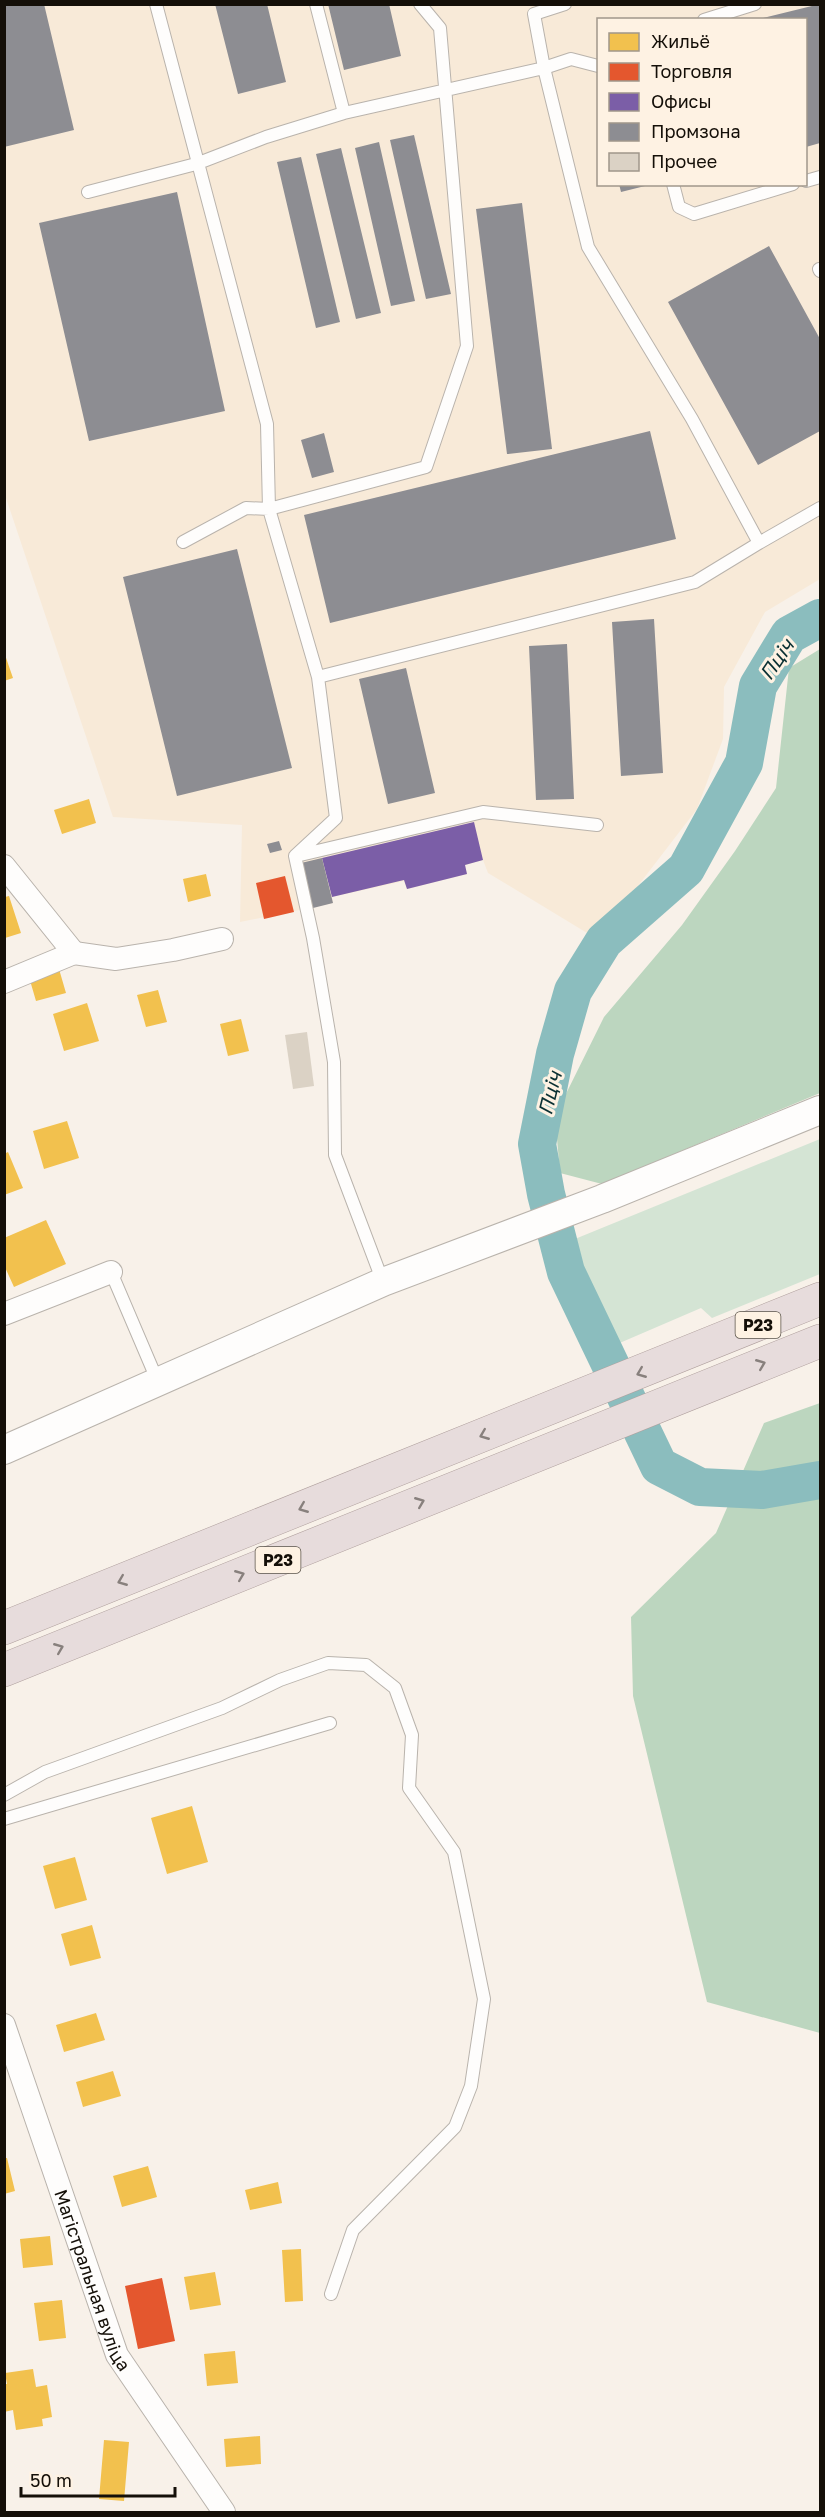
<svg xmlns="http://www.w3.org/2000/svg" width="825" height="2517" viewBox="0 0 825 2517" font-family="'Golos Text',sans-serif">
<rect width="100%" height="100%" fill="#f8f1e9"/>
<!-- built -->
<path fill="#f8ead8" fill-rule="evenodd" d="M 4,5 L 820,5 L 820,579 L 765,612 L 724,687 L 723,739 L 697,809 L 597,939 L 488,873 L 483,860 L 465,865 L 467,874 L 407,889 L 404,881 L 332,897 L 333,903 L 240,922 L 242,825 L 113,817 L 5,495 ZM 598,20 L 806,20 L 806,184 L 598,184 Z"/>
<!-- green -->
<path fill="#d4e4d4" d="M 820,1139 L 820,1274 L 712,1318 L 701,1308 L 615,1345 L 575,1269 L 570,1241 Z"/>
<!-- forest -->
<path fill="#bcd6bf" d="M 820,649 L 820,1093 L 602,1184 L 560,1173 L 555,1116 L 604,1017 L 682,925 L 735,851 L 776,788 L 789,668 Z
M 820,1403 L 820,2033 L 707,2002 L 633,1696 L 631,1617 L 716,1533 L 764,1423 Z"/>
<!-- homes -->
<path fill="#f2c14e" d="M 4,652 L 13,678 L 4,681 Z
M 89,799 L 96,823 L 62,834 L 54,810 Z
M 206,874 L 211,896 L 188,902 L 183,879 Z
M 9,896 L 21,933 L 5,938 L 5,897 Z
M 59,969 L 66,993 L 36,1001 L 29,977 Z
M 158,990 L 167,1022 L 146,1027 L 137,995 Z
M 87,1003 L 99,1041 L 64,1051 L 53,1014 Z
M 241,1019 L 249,1051 L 228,1056 L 220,1024 Z
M 67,1121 L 79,1158 L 44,1169 L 33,1131 Z
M 8,1152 L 23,1188 L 4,1195 L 4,1154 Z
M 46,1220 L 66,1264 L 14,1287 L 4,1265 L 4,1238 Z
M 192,1806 L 208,1862 L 167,1874 L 151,1818 Z
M 75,1857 L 87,1900 L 55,1909 L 43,1866 Z
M 92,1925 L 101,1958 L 70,1966 L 61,1934 Z
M 96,2013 L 105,2040 L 64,2052 L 56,2025 Z
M 113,2071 L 121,2096 L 83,2107 L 76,2082 Z
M 4,2158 L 7,2158 L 15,2191 L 4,2194 Z
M 148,2166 L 157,2197 L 122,2207 L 113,2176 Z
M 278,2182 L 282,2203 L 250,2210 L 245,2190 Z
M 50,2236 L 53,2265 L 23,2268 L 20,2239 Z
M 301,2249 L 303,2301 L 285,2302 L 282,2250 Z
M 215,2272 L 221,2305 L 190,2310 L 184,2277 Z
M 62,2300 L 66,2338 L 39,2341 L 34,2303 Z
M 235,2351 L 238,2383 L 207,2386 L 204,2354 Z
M 33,2369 L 36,2387 L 47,2385 L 52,2417 L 42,2419 L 43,2426 L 16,2430 L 13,2410 L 4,2412 L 4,2384 L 7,2384 L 5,2373 Z
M 260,2436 L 261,2464 L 226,2467 L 224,2439 Z
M 104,2440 L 129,2442 L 124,2501 L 99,2499 Z"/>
<!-- shops -->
<path fill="#e4572e" d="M 285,876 L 294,912 L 264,919 L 256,883 Z
M 162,2278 L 175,2341 L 138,2349 L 125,2286 Z"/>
<!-- offices -->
<path fill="#7b5ea7" d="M 474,822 L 483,860 L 465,865 L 467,874 L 407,889 L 404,880 L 332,897 L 322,858 Z"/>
<!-- industry -->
<path fill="#8d8d92" d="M 4,4 L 44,4 L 74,130 L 4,147 Z
M 215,4 L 267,4 L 286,82 L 238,94 Z
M 328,4 L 389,4 L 401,56 L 344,70 Z
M 820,4 L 820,143 L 806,147 L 806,20 L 759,19 Z
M 414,135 L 451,294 L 426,299 L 390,140 Z
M 379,142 L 415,301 L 391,306 L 355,148 Z
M 341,148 L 381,313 L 356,319 L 316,154 Z
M 301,157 L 340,322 L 316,328 L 277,162 Z
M 619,184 L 649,184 L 649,185 L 621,192 Z
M 177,192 L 225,411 L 89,441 L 39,223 Z
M 522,203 L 552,449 L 507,454 L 476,209 Z
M 769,246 L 820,339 L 820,431 L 758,465 L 668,302 Z
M 650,431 L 676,539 L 330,623 L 304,515 Z
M 324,433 L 334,472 L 312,478 L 301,440 Z
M 237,549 L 292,768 L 177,796 L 123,577 Z
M 654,619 L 663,773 L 621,776 L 612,622 Z
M 567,644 L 574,799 L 536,800 L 529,646 Z
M 406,668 L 435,793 L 388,804 L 359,679 Z
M 279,841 L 282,850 L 270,853 L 267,844 Z
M 322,858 L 333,903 L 313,908 L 301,863 Z"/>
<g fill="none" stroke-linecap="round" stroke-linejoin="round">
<!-- river -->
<path stroke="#8bbdbe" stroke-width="38" d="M 820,618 L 789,635 L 758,686 L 744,763 L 686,869 L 604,941 L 573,991 L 555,1054 L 537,1144 L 546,1194 L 566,1272 L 659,1466 L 700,1487 L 762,1490 L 820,1480"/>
</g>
<!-- building -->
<path fill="#dbd2c5" d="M 307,1032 L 314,1086 L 293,1089 L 285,1035 Z"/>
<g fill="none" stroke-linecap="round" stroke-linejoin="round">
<defs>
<path id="service" d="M 156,4 L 267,424 L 269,509 L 318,677 L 336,818 L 295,856 L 313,938 L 334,1062 L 335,1155 L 383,1282
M 316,4 L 344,113
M 565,4 L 534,14 L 544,68 L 571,59 L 598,66
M 704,20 L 755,4
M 806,181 L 820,177
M 673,184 L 679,207 L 694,214 L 793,184
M 88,192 L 196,164 L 266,137 L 344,113 L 544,68 L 588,247 L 692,419 L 759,543 L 695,582 L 318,677
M 819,269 L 820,271
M 183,542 L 246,508 L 269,509 L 426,467 L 467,346 L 440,28 L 420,4
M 759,543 L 820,508
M 296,856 L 483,812 L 597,825
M 111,1272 L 158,1382
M 4,1795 L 45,1772 L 222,1708 L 280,1680 L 328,1663 L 366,1665 L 395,1688 L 412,1735 L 409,1788 L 454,1852 L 484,1999 L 471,2086 L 455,2127 L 353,2230 L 331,2294
M 4,1819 L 330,1723"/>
<g id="minor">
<path d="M 4,866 L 74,953"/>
<path d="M 74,953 L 116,959 L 173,950 L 222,939"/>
<path d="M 4,982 L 74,953"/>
<path d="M 4,1314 L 111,1272"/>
<path id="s1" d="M 4,2025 L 117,2355 L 224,2512"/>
</g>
<path id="tertiary" d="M 4,1450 L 383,1282 L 602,1199 L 820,1110"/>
<path id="trunk" d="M 4,1628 L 820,1299
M 4,1670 L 820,1341"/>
</defs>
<!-- service casing -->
<use href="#service" stroke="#b9b3ac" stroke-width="14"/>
<!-- minor casing -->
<use href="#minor" stroke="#b9b3ac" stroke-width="24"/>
<!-- tertiary casing -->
<use href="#tertiary" stroke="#b9b3ac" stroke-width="30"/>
<!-- trunk casing -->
<use href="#trunk" stroke="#b0a09e" stroke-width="34"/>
<!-- service -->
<use href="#service" stroke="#fefdfc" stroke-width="12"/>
<!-- minor -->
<use href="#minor" stroke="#fefdfc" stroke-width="22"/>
<!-- tertiary -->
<use href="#tertiary" stroke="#fefdfc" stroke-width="28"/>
<!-- trunk -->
<use href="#trunk" stroke="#e7dcdc" stroke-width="33"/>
</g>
<!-- one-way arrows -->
<defs><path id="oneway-chevron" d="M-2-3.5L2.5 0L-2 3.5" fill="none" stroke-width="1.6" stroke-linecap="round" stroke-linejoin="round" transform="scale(1.5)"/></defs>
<g stroke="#88807d">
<use href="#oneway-chevron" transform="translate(761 1364) rotate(-22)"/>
<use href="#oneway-chevron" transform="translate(641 1373) rotate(158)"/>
<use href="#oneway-chevron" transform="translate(484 1435) rotate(158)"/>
<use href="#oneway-chevron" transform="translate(420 1502) rotate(-22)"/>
<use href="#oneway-chevron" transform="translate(303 1508) rotate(158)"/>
<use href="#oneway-chevron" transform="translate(240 1575) rotate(-22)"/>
<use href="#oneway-chevron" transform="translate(122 1581) rotate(158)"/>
<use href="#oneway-chevron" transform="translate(59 1648) rotate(-22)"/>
</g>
<g text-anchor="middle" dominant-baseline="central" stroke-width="6" stroke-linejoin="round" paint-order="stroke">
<!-- shield labels -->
<g fill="#fef2e3" stroke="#5a534a" stroke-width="1.5">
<rect x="735.5" y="1312" width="45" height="26" rx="4.5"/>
<rect x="255.5" y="1547" width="45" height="26" rx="4.5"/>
</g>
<g font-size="16" font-weight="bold" fill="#140f08">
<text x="758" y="1325">Р23</text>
<text x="278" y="1560">Р23</text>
</g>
<!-- street labels -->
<g font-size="18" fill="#140f08" stroke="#fef2e3">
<text stroke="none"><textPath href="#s1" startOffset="270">Магістральная вуліца</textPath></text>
</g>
<!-- water labels -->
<g font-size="20" font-style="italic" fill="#0a3033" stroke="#fef2e3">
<text transform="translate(776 659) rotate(-56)">Пціч</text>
<text transform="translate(549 1093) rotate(-76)">Пціч</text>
</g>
</g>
<!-- border -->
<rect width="825" height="2517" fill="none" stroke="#140f08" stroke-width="12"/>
<!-- legend -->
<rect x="597" y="18" width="210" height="168" fill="#fef2e3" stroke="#a0978b" stroke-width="1.5"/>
<rect x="609" y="33" width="30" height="18" fill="#f2c14e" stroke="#a0978b" stroke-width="1.5"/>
<text x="651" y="48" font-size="18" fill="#140f08">Жильё</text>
<rect x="609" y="63" width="30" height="18" fill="#e4572e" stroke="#a0978b" stroke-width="1.5"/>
<text x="651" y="78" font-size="18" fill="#140f08">Торговля</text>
<rect x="609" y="93" width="30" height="18" fill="#7b5ea7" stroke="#a0978b" stroke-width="1.5"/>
<text x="651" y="108" font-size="18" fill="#140f08">Офисы</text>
<rect x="609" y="123" width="30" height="18" fill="#8d8d92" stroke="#a0978b" stroke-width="1.5"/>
<text x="651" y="138" font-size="18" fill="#140f08">Промзона</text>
<rect x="609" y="153" width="30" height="18" fill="#dbd2c5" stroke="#a0978b" stroke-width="1.5"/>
<text x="651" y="168" font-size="18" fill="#140f08">Прочее</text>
<!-- scale -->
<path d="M21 2487v9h154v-9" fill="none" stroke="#140f08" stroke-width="3"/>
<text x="30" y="2487" font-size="18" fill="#140f08" stroke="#fef2e3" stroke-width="4.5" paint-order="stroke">50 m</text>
</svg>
